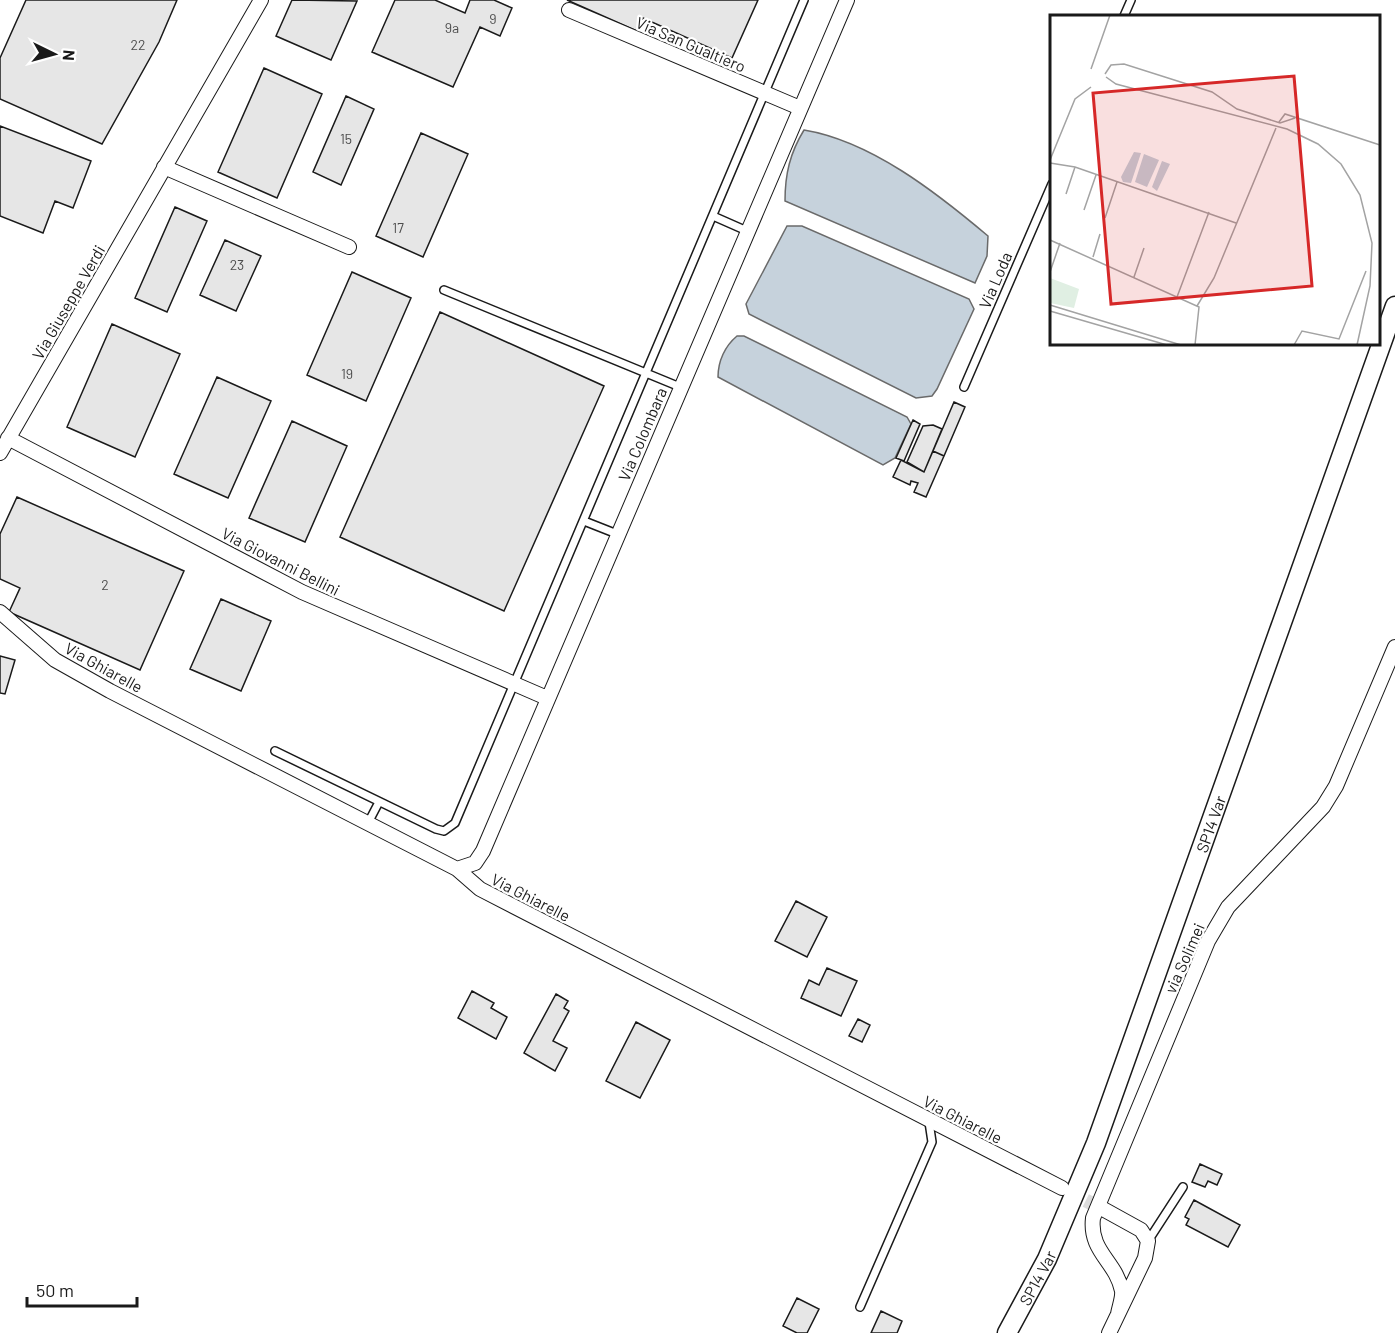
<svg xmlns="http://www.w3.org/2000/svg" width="1395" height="1333" viewBox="0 0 1395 1333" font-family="Barlow,sans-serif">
<rect width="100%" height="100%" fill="#fff"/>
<!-- water -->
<path fill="#c6d2dc" stroke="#6a6a6a" stroke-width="1.5" d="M 804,130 C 871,141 937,193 988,236 L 987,256 L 975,283 L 785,201 C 785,174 790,153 804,130 Z
M 787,226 L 802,226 L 969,299 L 974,309 L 937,389 L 932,396 L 916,398 L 749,314 L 746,304 Z
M 737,336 L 744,336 L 907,417 L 911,424 L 895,458 L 883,465 L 718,377 C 718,361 725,346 737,336 Z"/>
<!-- building -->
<path fill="#e6e6e6" stroke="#1a1a1a" stroke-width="1.5" d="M 26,0 L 177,0 L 159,42 L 102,144 L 0,99 L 0,58 Z
M 292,0 L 357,1 L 331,60 L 276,36 Z
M 395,0 L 435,0 L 465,13 L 470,0 L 494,0 L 512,8 L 500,36 L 480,27 L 453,87 L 372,52 Z
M 567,0 L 758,0 L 732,58 L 643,18 L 637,31 Z
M 264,68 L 322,94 L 277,198 L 218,172 Z
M 346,96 L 374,109 L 341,185 L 313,172 Z
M 0,126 L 91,161 L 73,208 L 55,201 L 43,233 L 0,216 Z
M 421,133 L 468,154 L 423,257 L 376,236 Z
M 175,207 L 207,221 L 167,312 L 135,298 Z
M 225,240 L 261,256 L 236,311 L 200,295 Z
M 352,272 L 411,298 L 366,401 L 307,375 Z
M 440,312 L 604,386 L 504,611 L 340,537 Z
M 112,324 L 180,354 L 135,457 L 67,427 Z
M 217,377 L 271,401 L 228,498 L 174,474 Z
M 954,402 L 965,407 L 944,456 L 933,451 Z
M 913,420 L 920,424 L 904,461 L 896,458 Z
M 292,421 L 347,446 L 305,542 L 249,518 Z
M 933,425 L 942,429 L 924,472 L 907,462 L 923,426 Z
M 933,451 L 944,456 L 926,497 L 914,492 L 918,483 L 911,481 L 910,485 L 893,477 L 901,460 L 924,472 Z
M 17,497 L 184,571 L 140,670 L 9,612 L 20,588 L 0,579 L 0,534 Z
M 221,599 L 271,621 L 241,691 L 190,669 Z
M 0,656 L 15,660 L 5,694 L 0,693 Z
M 796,901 L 827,917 L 807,957 L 775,941 Z
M 827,968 L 857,981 L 841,1016 L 801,998 L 809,980 L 819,985 Z
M 472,991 L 494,1003 L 491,1008 L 507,1017 L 496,1039 L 458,1018 Z
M 556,994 L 568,1001 L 564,1008 L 569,1011 L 553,1041 L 567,1048 L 555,1071 L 524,1053 Z
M 858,1019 L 870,1025 L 862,1042 L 849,1036 Z
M 636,1022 L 670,1040 L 640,1098 L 606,1081 Z
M 1200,1164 L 1222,1174 L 1217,1185 L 1208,1181 L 1205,1187 L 1192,1182 Z
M 1194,1200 L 1240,1225 L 1228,1247 L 1186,1225 L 1189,1219 L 1185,1217 Z
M 797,1298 L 819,1309 L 807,1333 L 797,1333 L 783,1326 Z
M 881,1311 L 902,1321 L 897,1333 L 871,1333 Z"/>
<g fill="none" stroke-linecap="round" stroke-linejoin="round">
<!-- street-tunnel -->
<path stroke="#ddd" stroke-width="14" stroke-dasharray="14 7" stroke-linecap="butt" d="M 1067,1191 L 1103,1209"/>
<defs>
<path id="lane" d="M 1124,16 L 1131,0
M 713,216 L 747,231
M 444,290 L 680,387
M 964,387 L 1052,184
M 584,521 L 617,534
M 275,751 L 436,829 L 444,831 L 455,823 L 804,0
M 368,823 L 379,802
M 1148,1241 L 1183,1187
M 860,1307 L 932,1142 L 929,1122"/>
<path id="street" d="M 569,10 L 800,108
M 164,167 L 349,247
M 8,438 L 302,592 L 547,698
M 0,453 L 261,0
M 0,612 L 55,660 L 110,691 L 457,869 L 480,889 L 1062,1188
M 457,869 L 475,863 L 483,851 L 847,0
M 1103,1209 L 1141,1230 L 1148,1241 L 1145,1258 L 1109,1333
M 1118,1314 C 1119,1307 1123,1298 1122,1291 C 1116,1261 1089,1252 1093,1218 L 1208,941 L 1228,907 L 1323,807 L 1336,786 L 1395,647"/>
<g id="secondary">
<path id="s1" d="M 1007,1333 L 1047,1259 L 1096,1143 L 1395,306"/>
</g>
</defs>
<!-- lane casing -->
<use href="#lane" stroke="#1a1a1a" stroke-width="10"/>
<!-- street casing -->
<use href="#street" stroke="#1a1a1a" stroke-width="16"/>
<!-- secondary casing -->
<use href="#secondary" stroke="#1a1a1a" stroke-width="21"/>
<!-- lane -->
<use href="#lane" stroke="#fff" stroke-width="7"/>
<!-- street -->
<use href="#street" stroke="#fff" stroke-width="14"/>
<!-- secondary -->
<use href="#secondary" stroke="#fff" stroke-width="18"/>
</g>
<g text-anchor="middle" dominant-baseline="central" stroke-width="4.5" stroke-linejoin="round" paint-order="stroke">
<!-- number labels -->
<g font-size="14" fill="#4d4d4d">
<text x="493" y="18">9</text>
<text x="452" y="27">9a</text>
<text x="138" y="44">22</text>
<text x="346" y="138">15</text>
<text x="398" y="227">17</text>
<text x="237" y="264">23</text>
<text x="347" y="373">19</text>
<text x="105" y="584">2</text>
</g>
<!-- street labels -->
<g font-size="16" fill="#1a1a1a" stroke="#fff">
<text transform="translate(691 44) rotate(23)">Via San Gualtiero</text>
<text transform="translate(995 280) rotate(-67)">Via Loda</text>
<text transform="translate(68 302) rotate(-60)">Via Giuseppe Verdi</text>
<text transform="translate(642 434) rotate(-67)">Via Colombara</text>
<text transform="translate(281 561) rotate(27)">Via Giovanni Bellini</text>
<text transform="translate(104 667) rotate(29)">Via Ghiarelle</text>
<text stroke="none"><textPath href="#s1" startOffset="549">SP14 Var</textPath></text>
<text transform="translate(531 897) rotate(27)">Via Ghiarelle</text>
<text transform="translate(1184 958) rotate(-66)">via Solimei</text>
<text transform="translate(963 1119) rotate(27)">Via Ghiarelle</text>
<text stroke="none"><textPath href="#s1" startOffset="63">SP14 Var</textPath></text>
</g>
</g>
<!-- overview -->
<g transform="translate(1050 15)">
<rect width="330" height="330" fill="#fff"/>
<path d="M 0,263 L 29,274 L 24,293 L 0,288 Z" fill="#e0efe3"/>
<path d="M 84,137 L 91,138 L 81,168 L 73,167 L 71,162 ZM 94,139 L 109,145 L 97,172 L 85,167 ZM 112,146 L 120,149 L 107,176 L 102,172 Z" fill="#c6d2dc"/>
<path fill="none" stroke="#a3a3a3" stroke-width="1.5" d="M 41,54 L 60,0M 55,59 L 61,50 L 74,49 L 162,77 L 187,94 L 230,108 L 245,103M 56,62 L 66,69 L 237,114 L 268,129 L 291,149 L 310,180 L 322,228 L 320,271 L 307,330M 229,107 L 235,99 L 330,130M 0,145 L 25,84 L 41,72M 0,148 L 25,152 L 186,208M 16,179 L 25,152M 34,195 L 46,160M 55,203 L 67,167M 0,225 L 149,292 L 145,330M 43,242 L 50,219M 0,257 L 10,228M 84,262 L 94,233M 127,282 L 159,197M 0,290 L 131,330M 147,291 L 164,263 L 226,113M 0,296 L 117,330M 244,330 L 252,316 L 289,324 L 316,256"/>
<path fill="#d62828" fill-opacity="0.15" stroke="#d62828" stroke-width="3" d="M 244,61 L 262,271 L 61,289 L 43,78 Z"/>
<rect width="330" height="330" fill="none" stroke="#1a1a1a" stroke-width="3"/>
</g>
<!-- north arrow -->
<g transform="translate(54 54) rotate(95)" stroke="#ffffff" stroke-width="4.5" paint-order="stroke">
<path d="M0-4.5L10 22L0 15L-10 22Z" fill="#1a1a1a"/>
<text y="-9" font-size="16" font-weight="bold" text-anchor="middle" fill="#1a1a1a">N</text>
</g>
<!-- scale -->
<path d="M27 1297v9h110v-9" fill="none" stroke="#1a1a1a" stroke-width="3"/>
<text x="36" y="1297" font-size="18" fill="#1a1a1a" stroke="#ffffff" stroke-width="4.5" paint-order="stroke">50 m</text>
</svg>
